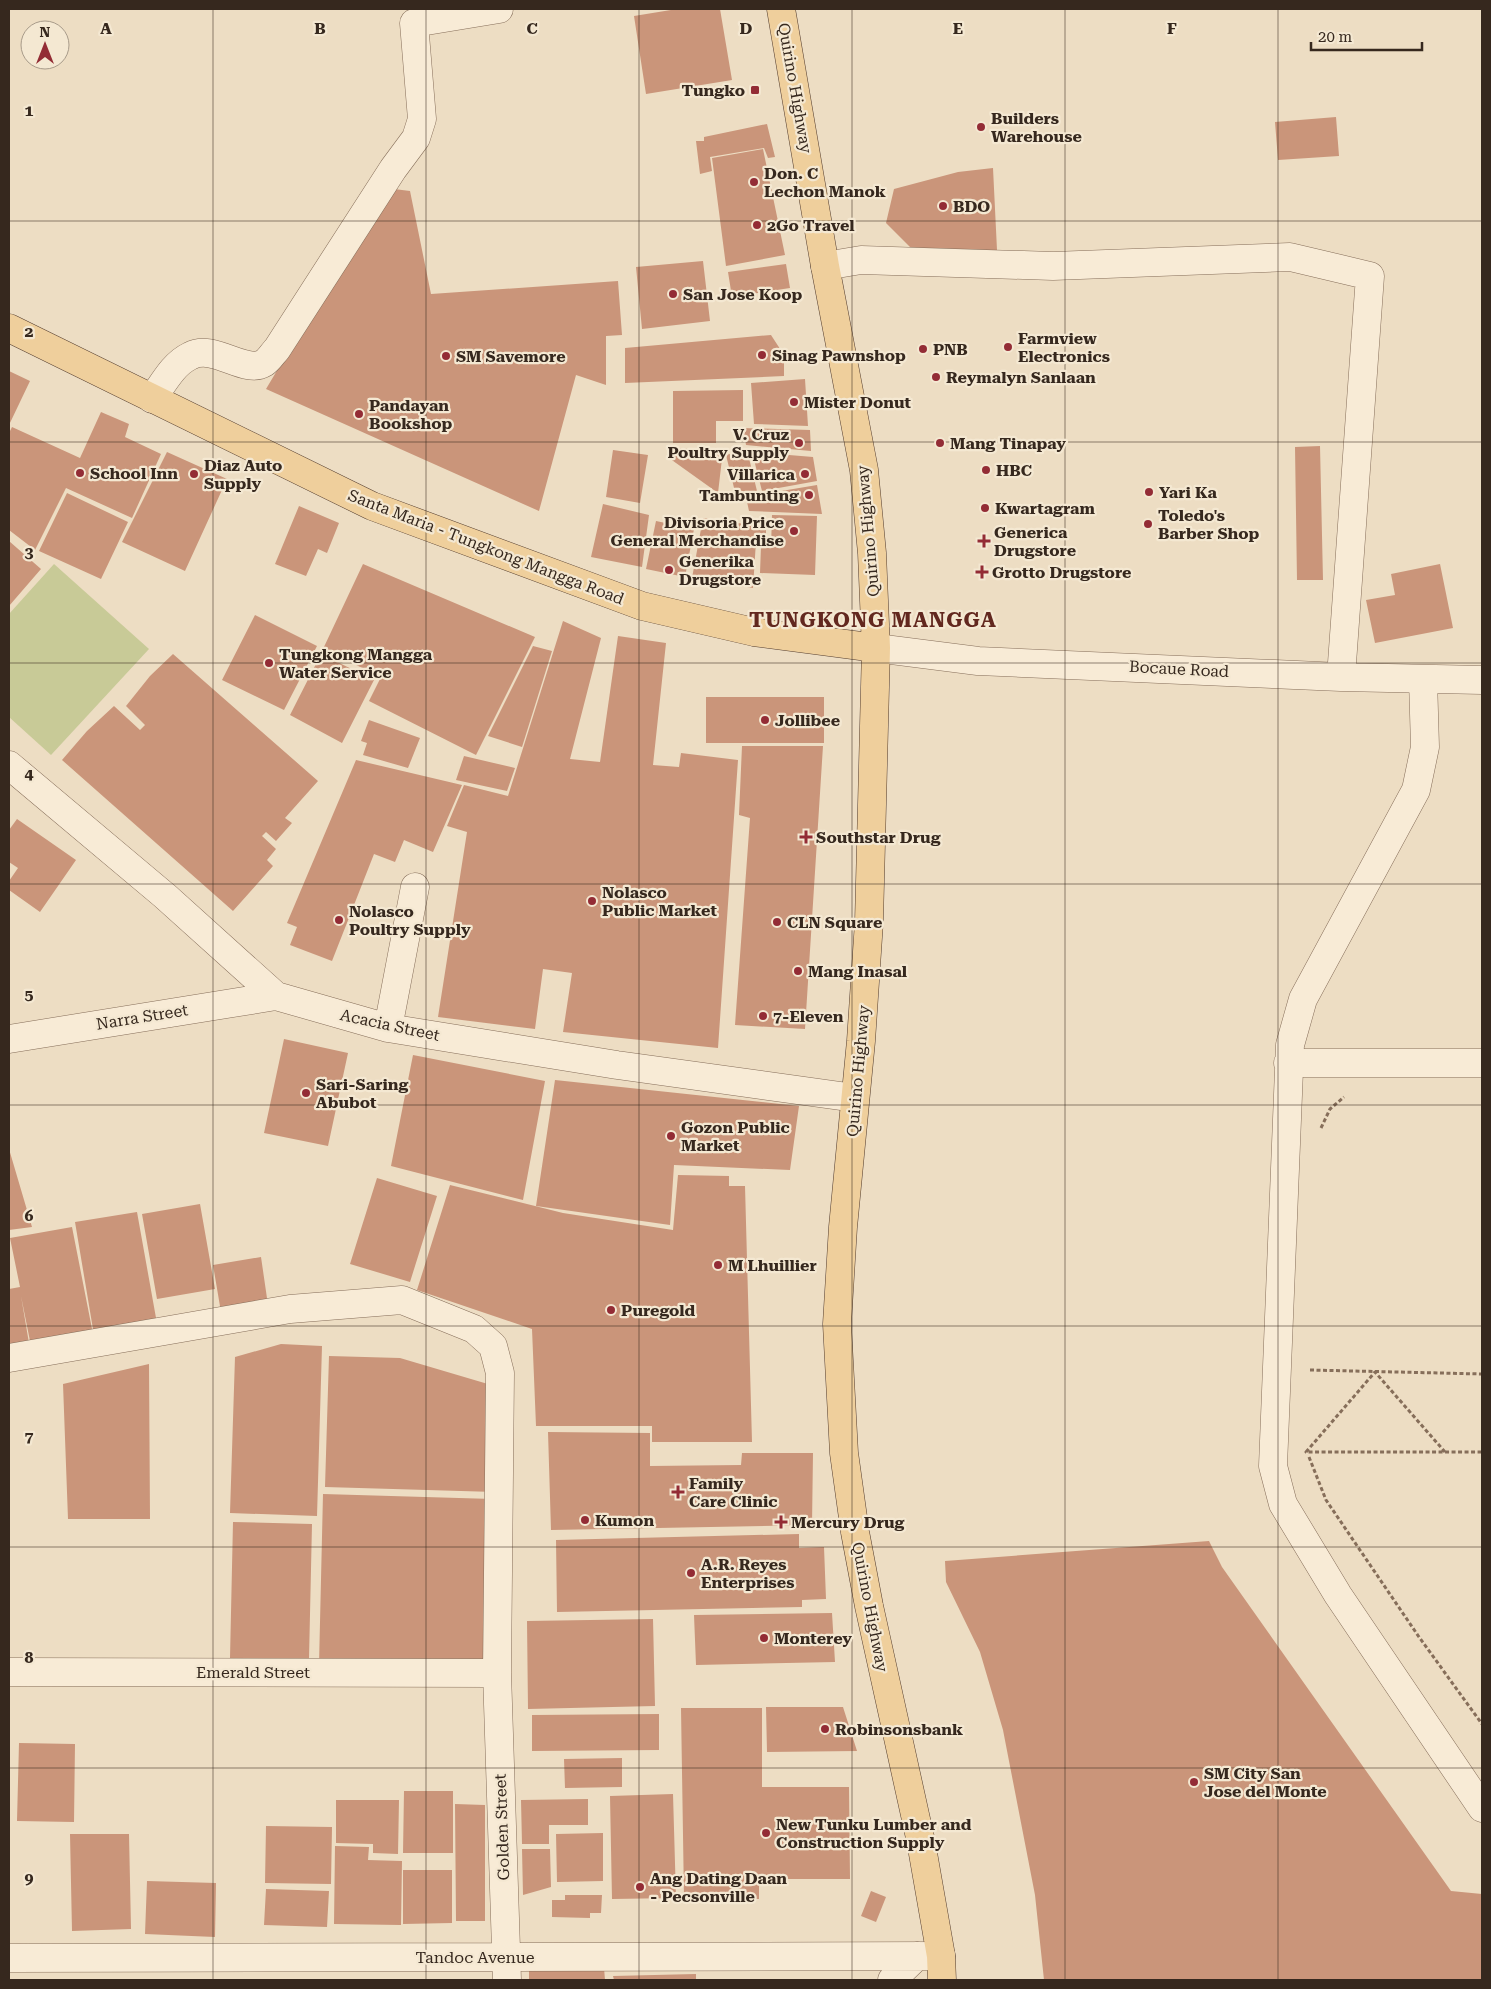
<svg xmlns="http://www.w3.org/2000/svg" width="1491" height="1989" viewBox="0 0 1491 1989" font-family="'Roboto Serif',serif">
<rect width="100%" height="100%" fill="#edddc3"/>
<!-- green -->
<path fill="#c8ca97" d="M 54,564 L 149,649 L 51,755 L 9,717 L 9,614 Z"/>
<!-- building -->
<path fill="#ca957a" d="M 677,9 L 720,9 L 732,80 L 646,94 L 634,16 Z
M 1336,117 L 1339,156 L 1278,160 L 1275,122 Z
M 767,124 L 775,157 L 768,158 L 764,148 L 710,157 L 712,171 L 700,174 L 696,141 L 704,141 L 704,137 Z
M 763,149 L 785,255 L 726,266 L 712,158 Z
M 993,168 L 997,250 L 914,251 L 886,223 L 894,189 L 958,172 Z
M 386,188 L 410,191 L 431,294 L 618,281 L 622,335 L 606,336 L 606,385 L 576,375 L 539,511 L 266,389 Z
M 703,261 L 710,321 L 642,329 L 636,267 Z
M 786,264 L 790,288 L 732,297 L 728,272 Z
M 771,335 L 784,355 L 784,376 L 625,383 L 625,348 Z
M 9,371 L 30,381 L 9,425 Z
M 805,379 L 808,426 L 754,424 L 751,383 Z
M 743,390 L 743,421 L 716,421 L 716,443 L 673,443 L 673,391 Z
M 101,412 L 129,424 L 125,437 L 161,454 L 132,518 L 66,488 L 35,550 L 9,530 L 9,433 L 12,427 L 80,458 Z
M 743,428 L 810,430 L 811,451 L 746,445 Z
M 1320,446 L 1323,580 L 1297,580 L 1295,447 Z
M 669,448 L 723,450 L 718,493 L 669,458 Z
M 613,450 L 648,455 L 640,503 L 606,497 Z
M 747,450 L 757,491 L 736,496 L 726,455 Z
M 167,452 L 227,479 L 185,571 L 122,542 Z
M 752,452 L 813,457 L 817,481 L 762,491 Z
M 817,485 L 822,514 L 749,511 L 746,497 Z
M 67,493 L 128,522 L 101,579 L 39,551 Z
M 603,504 L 649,515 L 642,567 L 591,557 Z
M 299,506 L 339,523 L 327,553 L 318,549 L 306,576 L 275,564 Z
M 772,515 L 817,516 L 815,575 L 760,573 L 761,546 L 771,547 Z
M 703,518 L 766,527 L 766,542 L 756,541 L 753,588 L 692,578 Z
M 656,521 L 694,529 L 685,577 L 646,569 Z
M 9,541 L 41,569 L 9,606 Z
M 363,564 L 535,637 L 476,755 L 369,701 L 381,677 L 323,649 Z
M 1440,564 L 1453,628 L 1375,643 L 1366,600 L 1395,595 L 1391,574 Z
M 255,615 L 317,646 L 284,710 L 222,680 Z
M 563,621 L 601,638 L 570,759 L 600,762 L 618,636 L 666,643 L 653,765 L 679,767 L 681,753 L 738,760 L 718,1048 L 563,1032 L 572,973 L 543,969 L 535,1029 L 438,1017 L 467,832 L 447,826 L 464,785 L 508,796 Z
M 533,646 L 552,651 L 522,747 L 488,736 Z
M 173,654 L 318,781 L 285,818 L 292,823 L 276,841 L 266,832 L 262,836 L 276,849 L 267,860 L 273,866 L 233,911 L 62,760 L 87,731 L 114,706 L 140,730 L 145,725 L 126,706 L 150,676 Z
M 321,654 L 374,680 L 342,743 L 290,715 Z
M 706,697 L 824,697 L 824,743 L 706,743 Z
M 369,720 L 420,738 L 408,768 L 363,755 L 367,743 L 361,741 Z
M 742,746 L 823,746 L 805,1029 L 735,1025 L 750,818 L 739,815 Z
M 464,756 L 515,768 L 507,791 L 456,780 Z
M 356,760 L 462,785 L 433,852 L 404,840 L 395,862 L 374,854 L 332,961 L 290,945 L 297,927 L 287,923 Z
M 17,819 L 76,860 L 40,912 L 9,890 L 9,881 L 18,868 L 9,862 L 9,830 Z
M 284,1039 L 348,1053 L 328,1146 L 264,1133 Z
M 413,1055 L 545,1081 L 523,1200 L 391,1166 Z
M 555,1080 L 799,1106 L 790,1170 L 674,1165 L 670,1225 L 536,1206 Z
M 9,1149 L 32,1227 L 9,1230 Z
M 678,1175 L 729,1176 L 729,1186 L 745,1186 L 752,1442 L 652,1442 L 652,1426 L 536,1426 L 532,1329 L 417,1290 L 450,1185 L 563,1213 L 673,1230 Z
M 377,1178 L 437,1196 L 410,1282 L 350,1264 Z
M 200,1204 L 215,1289 L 157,1299 L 142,1214 Z
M 137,1212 L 158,1329 L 95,1341 L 75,1222 Z
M 72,1227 L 93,1334 L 31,1346 L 21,1296 L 30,1349 L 9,1352 L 9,1289 L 20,1287 L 10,1238 Z
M 261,1257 L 268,1305 L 221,1312 L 213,1265 Z
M 281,1344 L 322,1346 L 317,1516 L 230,1513 L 235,1357 Z
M 329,1356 L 400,1358 L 498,1387 L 495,1492 L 325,1487 Z
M 149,1364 L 150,1519 L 68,1519 L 63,1384 Z
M 548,1432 L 650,1433 L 650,1466 L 741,1465 L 742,1453 L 813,1453 L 812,1525 L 551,1530 Z
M 323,1494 L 493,1499 L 489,1670 L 319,1665 Z
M 233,1522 L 312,1524 L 309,1659 L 230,1658 Z
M 799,1534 L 799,1548 L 824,1547 L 826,1599 L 802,1600 L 802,1607 L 557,1612 L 556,1540 Z
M 1209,1541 L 1222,1567 L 1451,1891 L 1482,1894 L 1482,1980 L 1044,1980 L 1035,1895 L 1003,1730 L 980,1652 L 946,1582 L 945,1561 Z
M 832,1613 L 835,1662 L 696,1665 L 694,1615 Z
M 653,1619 L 655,1706 L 528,1709 L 527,1621 Z
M 766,1707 L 843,1707 L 857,1751 L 767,1752 Z
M 681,1708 L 762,1708 L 762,1787 L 849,1787 L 850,1879 L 759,1879 L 759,1899 L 684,1898 Z
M 659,1714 L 659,1750 L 532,1751 L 532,1715 Z
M 19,1743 L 75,1744 L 74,1822 L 17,1821 Z
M 622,1758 L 622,1787 L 565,1788 L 564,1759 Z
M 404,1791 L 453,1791 L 453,1853 L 403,1853 Z
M 673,1794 L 676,1898 L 612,1899 L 610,1796 Z
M 588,1799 L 588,1825 L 549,1825 L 549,1844 L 522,1844 L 521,1800 Z
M 336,1800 L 399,1800 L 398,1854 L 373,1853 L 373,1844 L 336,1843 Z
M 455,1804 L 485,1805 L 485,1921 L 456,1921 Z
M 266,1826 L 332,1827 L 331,1884 L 265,1883 Z
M 603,1833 L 603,1881 L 557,1882 L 556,1834 Z
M 70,1834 L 129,1834 L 131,1929 L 72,1931 Z
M 335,1846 L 369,1847 L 368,1860 L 402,1861 L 401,1925 L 334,1924 Z
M 522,1849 L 550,1849 L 551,1887 L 523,1895 Z
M 403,1870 L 452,1870 L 452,1923 L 403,1924 Z
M 147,1881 L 216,1883 L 215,1937 L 145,1934 Z
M 266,1889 L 329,1891 L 327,1927 L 264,1925 Z
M 871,1891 L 886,1897 L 876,1922 L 861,1916 Z
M 565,1895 L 602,1895 L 601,1913 L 590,1913 L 590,1918 L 552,1917 L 552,1900 L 565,1900 Z
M 604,1968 L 605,1980 L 529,1980 L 529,1970 Z
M 696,1974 L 696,1980 L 614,1980 L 613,1976 Z"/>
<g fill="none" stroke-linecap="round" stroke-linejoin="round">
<defs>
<path id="minor" d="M 825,266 L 861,260 L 1053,266 L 1290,257 L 1370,276 L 1341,677
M 152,399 C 163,384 173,364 190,356 C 214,343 245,375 264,363 C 269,360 273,353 277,349 L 393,169 L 416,138 L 422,119 L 414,23 L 499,9
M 876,648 L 978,661 L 1341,677 L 1482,680
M 1423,679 L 1425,747 L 1416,790 L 1303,999 L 1290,1045 L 1273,1466 L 1283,1504 L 1338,1595 L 1482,1808
M 9,765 L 165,896 L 276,996 L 388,1028 L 617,1065 L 855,1098
M 388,1028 L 415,887
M 9,1039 L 276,996
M 1288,1063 L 1482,1063
M 9,1358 L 290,1309 L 402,1300 L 474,1329 L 493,1346 L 500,1373 L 497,1673 L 507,1980
M 9,1672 L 497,1673
M 9,1958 L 941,1956
M 892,1980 L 917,1956"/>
<path id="major" d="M 781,9 L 825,266 L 864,470 L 872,553 L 876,648 L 869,922 L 861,1041 L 843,1227 L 837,1324 L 844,1453 L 855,1532 L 869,1606 L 921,1842 L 941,1956 L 942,1980
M 9,328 L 372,506 L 642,606 L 754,632 L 876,648"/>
</defs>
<!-- minor casing -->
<use href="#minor" stroke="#866e5a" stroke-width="29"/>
<!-- major casing -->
<use href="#major" stroke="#543d2f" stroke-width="29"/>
<!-- path -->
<path stroke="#866e5a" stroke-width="3" stroke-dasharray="4 2.5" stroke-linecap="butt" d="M 1321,1128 L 1330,1109 L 1344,1097
M 1310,1370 L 1482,1374
M 1445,1452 L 1375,1372 L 1306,1452 L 1482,1452
M 1309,1457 L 1326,1500 L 1419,1637 L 1482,1724"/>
<!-- minor -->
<use href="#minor" stroke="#f8ebd6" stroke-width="28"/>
<!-- major -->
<use href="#major" stroke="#efcf9c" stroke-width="28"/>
</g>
<!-- grid -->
<path fill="none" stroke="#36281e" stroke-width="1" stroke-opacity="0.55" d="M 213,9 L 213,1980M 426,9 L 426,1980M 639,9 L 639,1980M 852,9 L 852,1980M 1065,9 L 1065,1980M 1278,9 L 1278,1980M 9,221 L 1482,221M 9,442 L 1482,442M 9,663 L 1482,663M 9,884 L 1482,884M 9,1105 L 1482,1105M 9,1326 L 1482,1326M 9,1547 L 1482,1547M 9,1768 L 1482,1768"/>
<!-- markers -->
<g fill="#932c35" stroke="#f4e8d2" stroke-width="2">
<rect x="750" y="85" width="10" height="10" rx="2.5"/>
<circle cx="981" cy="127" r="5"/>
<circle cx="754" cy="182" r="5"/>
<circle cx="943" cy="206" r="5"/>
<circle cx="757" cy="225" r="5"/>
<circle cx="673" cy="294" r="5"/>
<circle cx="1008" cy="347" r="5"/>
<circle cx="923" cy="349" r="5"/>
<circle cx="762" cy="355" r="5"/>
<circle cx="446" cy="356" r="5"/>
<circle cx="936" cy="377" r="5"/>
<circle cx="794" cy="402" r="5"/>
<circle cx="359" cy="414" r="5"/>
<circle cx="799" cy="443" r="5"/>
<circle cx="940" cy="443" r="5"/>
<circle cx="986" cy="470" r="5"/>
<circle cx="80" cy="473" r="5"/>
<circle cx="194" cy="474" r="5"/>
<circle cx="805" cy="474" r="5"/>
<circle cx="1149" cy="492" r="5"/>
<circle cx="809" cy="495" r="5"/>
<circle cx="985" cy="508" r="5"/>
<circle cx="1148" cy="524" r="5"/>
<circle cx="794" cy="531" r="5"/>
<path d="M981.5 533.5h5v5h5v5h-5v5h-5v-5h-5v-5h5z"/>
<circle cx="669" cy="570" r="5"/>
<path d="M979.5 564.5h5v5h5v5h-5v5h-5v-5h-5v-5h5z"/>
<circle cx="269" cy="663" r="5"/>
<circle cx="765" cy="720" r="5"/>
<path d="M803.5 829.5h5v5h5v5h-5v5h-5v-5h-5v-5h5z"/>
<circle cx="592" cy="901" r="5"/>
<circle cx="339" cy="920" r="5"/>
<circle cx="777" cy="922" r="5"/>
<circle cx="798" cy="971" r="5"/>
<circle cx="763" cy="1016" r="5"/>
<circle cx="306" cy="1093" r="5"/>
<circle cx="671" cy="1136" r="5"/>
<circle cx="718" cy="1265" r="5"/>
<circle cx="611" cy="1310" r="5"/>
<path d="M675.5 1484.5h5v5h5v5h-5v5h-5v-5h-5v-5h5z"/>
<circle cx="585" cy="1520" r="5"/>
<path d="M778.5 1514.5h5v5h5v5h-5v5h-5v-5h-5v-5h5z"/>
<circle cx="691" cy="1573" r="5"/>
<circle cx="764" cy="1638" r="5"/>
<circle cx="825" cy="1729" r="5"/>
<circle cx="1194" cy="1782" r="5"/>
<circle cx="766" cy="1833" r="5"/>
<circle cx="640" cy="1887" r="5"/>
</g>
<g text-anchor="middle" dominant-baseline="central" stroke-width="4.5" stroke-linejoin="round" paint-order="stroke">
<!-- street labels -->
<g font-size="16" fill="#36281e" stroke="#f4e8d2">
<text transform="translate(795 88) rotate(80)">Quirino Highway</text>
<text transform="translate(868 531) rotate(-95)">Quirino Highway</text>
<text transform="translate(486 547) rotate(21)">Santa Maria - Tungkong Mangga Road</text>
<text transform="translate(1179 669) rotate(3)">Bocaue Road</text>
<text transform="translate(142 1017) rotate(-9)">Narra Street</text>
<text transform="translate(390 1025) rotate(12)">Acacia Street</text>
<text transform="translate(858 1071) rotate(-85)">Quirino Highway</text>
<text transform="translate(870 1607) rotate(79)">Quirino Highway</text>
<text x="253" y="1672">Emerald Street</text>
<text transform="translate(502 1827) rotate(-92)">Golden Street</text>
<text x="475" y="1957">Tandoc Avenue</text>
</g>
<!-- poi labels -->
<g font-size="16" font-weight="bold" fill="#36281e" stroke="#f4e8d2" text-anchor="start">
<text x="745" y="90" text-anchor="end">Tungko</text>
<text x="991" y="118">Builders<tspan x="991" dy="18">Warehouse</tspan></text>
<text x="764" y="173">Don. C<tspan x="764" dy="18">Lechon Manok</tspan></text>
<text x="953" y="206">BDO</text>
<text x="767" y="225">2Go Travel</text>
<text x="683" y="294">San Jose Koop</text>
<text x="1018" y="338">Farmview<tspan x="1018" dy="18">Electronics</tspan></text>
<text x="933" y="349">PNB</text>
<text x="772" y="355">Sinag Pawnshop</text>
<text x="456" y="356">SM Savemore</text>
<text x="946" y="377">Reymalyn Sanlaan</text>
<text x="804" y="402">Mister Donut</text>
<text x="369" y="405">Pandayan<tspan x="369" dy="18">Bookshop</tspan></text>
<text x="789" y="434" text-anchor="end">V. Cruz<tspan x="789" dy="18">Poultry Supply</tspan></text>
<text x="950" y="443">Mang Tinapay</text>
<text x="204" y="465">Diaz Auto<tspan x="204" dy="18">Supply</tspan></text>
<text x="996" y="470">HBC</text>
<text x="90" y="473">School Inn</text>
<text x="795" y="474" text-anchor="end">Villarica</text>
<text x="1159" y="492">Yari Ka</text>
<text x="799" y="495" text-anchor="end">Tambunting</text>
<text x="995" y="508">Kwartagram</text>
<text x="1158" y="515">Toledo's<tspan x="1158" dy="18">Barber Shop</tspan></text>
<text x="784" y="522" text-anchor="end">Divisoria Price<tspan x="784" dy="18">General Merchandise</tspan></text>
<text x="994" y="532">Generica<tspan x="994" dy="18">Drugstore</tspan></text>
<text x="679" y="561">Generika<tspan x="679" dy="18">Drugstore</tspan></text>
<text x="992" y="572">Grotto Drugstore</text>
<text x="279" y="654">Tungkong Mangga<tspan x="279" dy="18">Water Service</tspan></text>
<text x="775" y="720">Jollibee</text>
<text x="816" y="837">Southstar Drug</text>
<text x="602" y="892">Nolasco<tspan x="602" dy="18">Public Market</tspan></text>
<text x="349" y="911">Nolasco<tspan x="349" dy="18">Poultry Supply</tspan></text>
<text x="787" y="922">CLN Square</text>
<text x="808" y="971">Mang Inasal</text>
<text x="773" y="1016">7-Eleven</text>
<text x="316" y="1084">Sari-Saring<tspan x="316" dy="18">Abubot</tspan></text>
<text x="681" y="1127">Gozon Public<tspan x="681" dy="18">Market</tspan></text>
<text x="728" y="1265">M Lhuillier</text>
<text x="621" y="1310">Puregold</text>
<text x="689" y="1483">Family<tspan x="689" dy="18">Care Clinic</tspan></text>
<text x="595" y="1520">Kumon</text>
<text x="791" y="1522">Mercury Drug</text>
<text x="701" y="1564">A.R. Reyes<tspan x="701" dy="18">Enterprises</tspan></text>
<text x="774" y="1638">Monterey</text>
<text x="835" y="1729">Robinsonsbank</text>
<text x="1204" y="1773">SM City San<tspan x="1204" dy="18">Jose del Monte</tspan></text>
<text x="776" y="1824">New Tunku Lumber and<tspan x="776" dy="18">Construction Supply</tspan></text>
<text x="650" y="1878">Ang Dating Daan<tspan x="650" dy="18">- Pecsonville</tspan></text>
</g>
<!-- district labels -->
<g font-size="21" font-weight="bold" letter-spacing="1" fill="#62281f" stroke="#f4e8d2">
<text x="873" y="620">TUNGKONG MANGGA</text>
</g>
</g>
<g font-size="16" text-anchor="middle" font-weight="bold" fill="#36281e" stroke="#f4e8d2" stroke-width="4.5" stroke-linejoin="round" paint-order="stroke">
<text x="106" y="34">A</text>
<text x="320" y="34">B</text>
<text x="532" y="34">C</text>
<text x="746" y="34">D</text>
<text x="958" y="34">E</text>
<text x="1172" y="34">F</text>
<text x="29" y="116">1</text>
<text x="29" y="337">2</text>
<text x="29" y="558">3</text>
<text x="29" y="779">4</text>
<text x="29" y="1000">5</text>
<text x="29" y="1221">6</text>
<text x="29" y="1442">7</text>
<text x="29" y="1663">8</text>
<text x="29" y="1884">9</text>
</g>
<!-- border -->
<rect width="1491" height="1989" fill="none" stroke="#36281e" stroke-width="20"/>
<!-- north arrow -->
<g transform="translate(45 45)"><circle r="24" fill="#f4e8d2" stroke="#a89b8a"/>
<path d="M0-4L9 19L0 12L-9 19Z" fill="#932c35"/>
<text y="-8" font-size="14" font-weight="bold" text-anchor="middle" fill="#36281e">N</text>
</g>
<!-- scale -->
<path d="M1311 42v8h111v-8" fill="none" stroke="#36281e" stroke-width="2.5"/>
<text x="1318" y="42" font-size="15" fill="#36281e" stroke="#f4e8d2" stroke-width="4" paint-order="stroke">20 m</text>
</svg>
